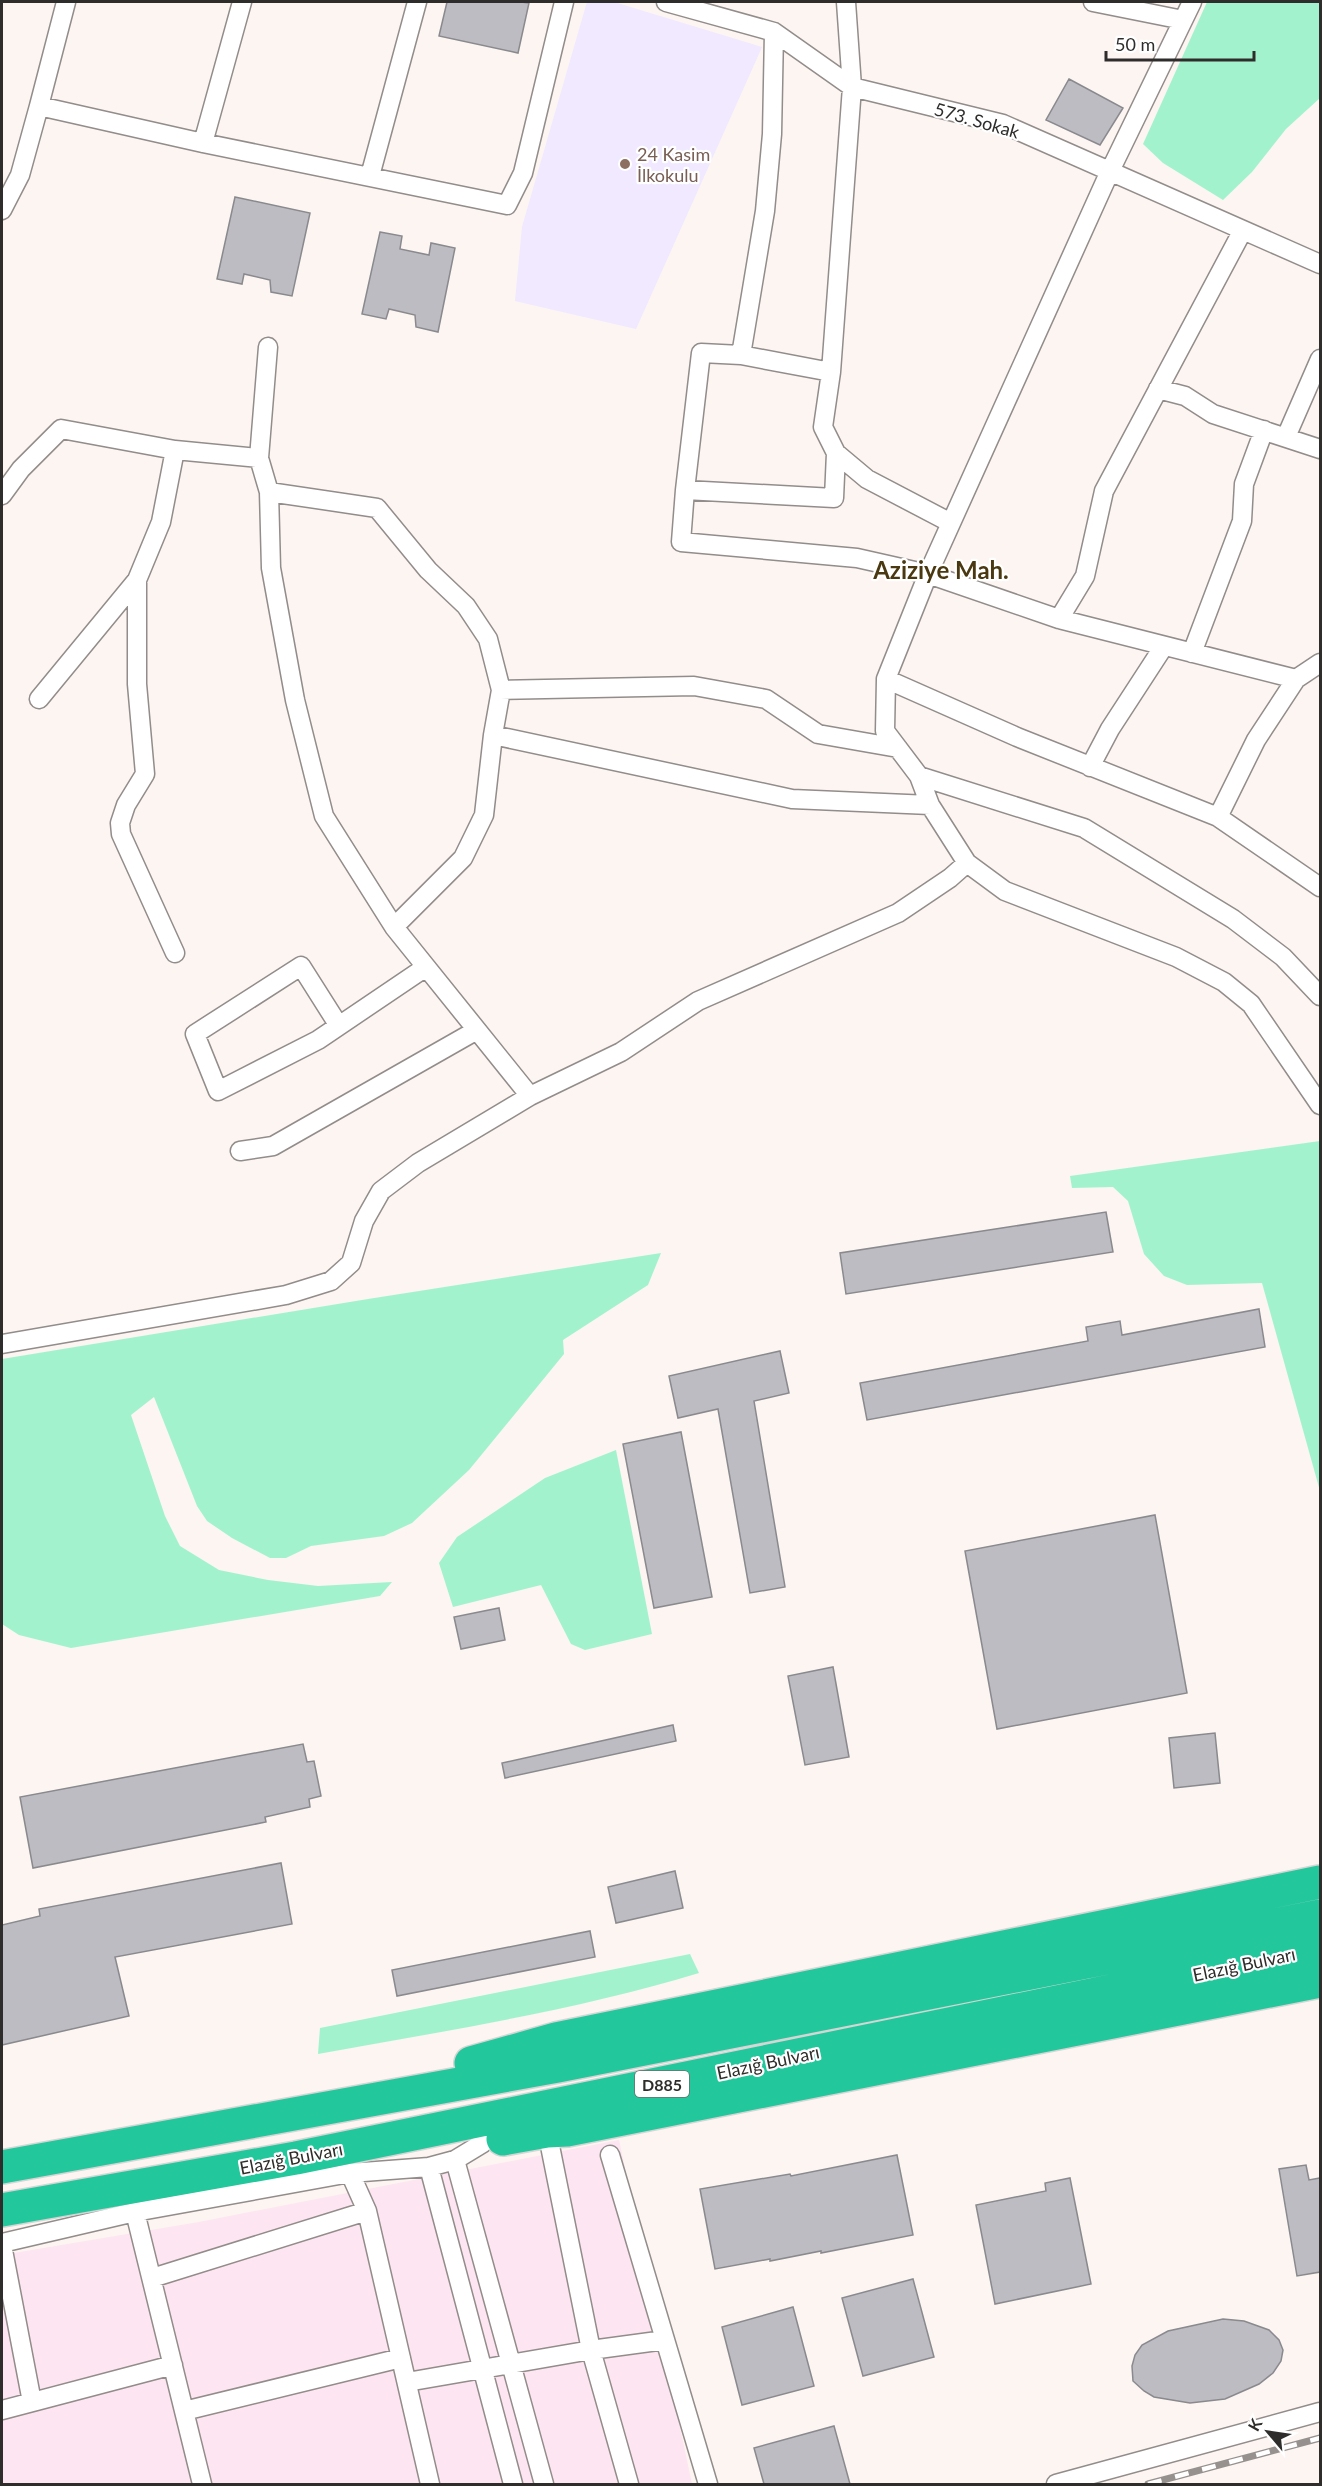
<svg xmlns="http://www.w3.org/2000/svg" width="1322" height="2486" viewBox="0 0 1322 2486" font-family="Lato,sans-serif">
<rect width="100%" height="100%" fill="#fcf5f2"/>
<!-- industrial -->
<path fill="#fde5f1" d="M 619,2140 L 692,2484 L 2,2484 L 2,2255 L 199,2222 Z"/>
<!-- education -->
<path fill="#f0e9ff" d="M 587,2 L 614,2 L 762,47 L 636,329 L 515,301 L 522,227 Z"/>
<!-- green -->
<path fill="#a2f3cd" d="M 1207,2 L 1320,2 L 1320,98 L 1286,129 L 1252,172 L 1223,200 L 1163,163 L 1143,144 Z
M 1320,1141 L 1320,1491 L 1262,1283 L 1187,1285 L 1164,1276 L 1144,1254 L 1128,1201 L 1113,1187 L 1072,1188 L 1070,1176 Z
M 661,1253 L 648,1285 L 563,1340 L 564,1354 L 469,1470 L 412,1523 L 384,1536 L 311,1546 L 286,1558 L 270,1558 L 232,1538 L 207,1521 L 197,1506 L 154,1397 L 131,1415 L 165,1516 L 180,1546 L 219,1570 L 268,1580 L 318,1586 L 392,1582 L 380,1596 L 71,1648 L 19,1635 L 2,1624 L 2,1359 L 368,1299 Z
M 616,1450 L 652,1634 L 585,1650 L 571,1644 L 541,1585 L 453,1607 L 439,1563 L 457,1537 L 545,1478 Z
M 690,1954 L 699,1973 C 574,2011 445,2031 318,2054 L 320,2028 Z"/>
<!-- building -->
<path fill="#bdbcc2" stroke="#89898e" stroke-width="1.5" d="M 447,2 L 521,2 L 529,3 L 518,53 L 439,36 Z
M 1069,79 L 1123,108 L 1100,145 L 1046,120 Z
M 235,197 L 310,213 L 292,296 L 271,292 L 270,280 L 244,274 L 242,284 L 217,279 Z
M 380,232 L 402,236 L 400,249 L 429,255 L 431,243 L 455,248 L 438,332 L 416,327 L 415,315 L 389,309 L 386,319 L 362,314 Z
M 1106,1212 L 1113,1252 L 846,1294 L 840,1253 Z
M 1259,1309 L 1265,1347 L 867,1420 L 860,1383 L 1088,1341 L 1086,1327 L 1120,1321 L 1122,1335 Z
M 780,1351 L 789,1393 L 754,1401 L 785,1587 L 750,1593 L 718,1409 L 678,1418 L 669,1376 Z
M 681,1432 L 712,1597 L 654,1608 L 623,1444 Z
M 1155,1515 L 1187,1693 L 997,1729 L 965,1551 Z
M 499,1608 L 505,1640 L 461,1649 L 454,1617 Z
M 833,1667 L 849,1757 L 805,1765 L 788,1676 Z
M 673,1725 L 676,1741 L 505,1778 L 502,1763 Z
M 1215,1733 L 1220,1783 L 1174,1788 L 1169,1738 Z
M 303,1744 L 307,1762 L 314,1761 L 321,1796 L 309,1799 L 310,1807 L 265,1817 L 266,1822 L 33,1868 L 20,1797 Z
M 281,1863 L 292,1924 L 115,1957 L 129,2016 L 2,2045 L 2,1925 L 40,1916 L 39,1909 Z
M 675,1871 L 683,1908 L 616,1923 L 608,1887 Z
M 590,1931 L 595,1957 L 397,1996 L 392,1970 Z
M 897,2155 L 913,2235 L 821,2253 L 821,2251 L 770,2261 L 770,2259 L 715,2269 L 700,2189 L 790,2174 L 791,2176 Z
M 1306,2165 L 1309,2180 L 1320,2178 L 1320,2272 L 1297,2276 L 1279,2169 Z
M 1070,2178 L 1091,2284 L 995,2304 L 976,2205 L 1046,2191 L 1045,2183 Z
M 913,2279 L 934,2357 L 863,2376 L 842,2298 Z
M 793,2307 L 814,2386 L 742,2405 L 722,2327 Z
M 1223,2319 L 1244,2321 L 1269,2330 L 1279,2340 L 1283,2350 L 1281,2361 L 1273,2373 L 1259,2384 L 1225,2399 L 1190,2403 L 1154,2397 L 1144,2391 L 1133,2381 L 1132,2366 L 1135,2355 L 1142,2345 L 1168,2331 Z
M 834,2426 L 850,2484 L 764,2484 L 754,2448 Z"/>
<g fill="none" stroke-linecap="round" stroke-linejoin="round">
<defs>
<path id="street" d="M 666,2 L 774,32 L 852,87 L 1003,124 L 1320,264
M 846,2 L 852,87 L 831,372 L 823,427 L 836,453 L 867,479 L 951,523
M 1093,2 L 1183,20
M 1192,2 L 1110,171 L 928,574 L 886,679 L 885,731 L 919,776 L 930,805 L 967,863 L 1005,891 L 1176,957 L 1224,982 L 1251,1004 L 1320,1105
M 39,106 L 66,2
M 203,143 L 242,2
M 370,176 L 417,2
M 2,210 L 20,175 L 39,106 L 203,143 L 507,205 L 523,173 L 564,2
M 268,347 L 259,458 L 269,492 L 271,568 L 295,700 L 324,816 L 394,927 L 530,1096
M 741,355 L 765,211 L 772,134 L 774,32
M 1158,389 L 1185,396 L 1213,414 L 1320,449
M 1286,437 L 1320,359
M 836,453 L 834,498 L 685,490 L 681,542 L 857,558 L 928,574 L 1059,619 L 1296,679
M 685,490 L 701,353 L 741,355 L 831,372
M 269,492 L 377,508 L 428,570 L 466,606 L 488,639 L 501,690 L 493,735 L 484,815 L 463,858 L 394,927
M 2,495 L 21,469 L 61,429 L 175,450
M 137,580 L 137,684 L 145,774 L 126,805 L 120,823 L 121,834 L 175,953
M 1059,619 L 1085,576 L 1104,491 L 1243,230
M 1192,653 L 1242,521 L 1244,484 L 1264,430
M 886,679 L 1017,737 L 1218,817 L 1320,887
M 501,690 L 694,686 L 766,699 L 818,734 L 898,748
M 39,699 L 137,580 L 161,522 L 175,450 L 259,458
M 493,735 L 792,799 L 930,805
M 1090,767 L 1110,729 L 1164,646
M 919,776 L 1084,828 L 1233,919 L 1283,957 L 1320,996
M 1218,817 L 1256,740 L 1296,679 L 1320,663
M 339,1026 L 301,966 L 195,1034 L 218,1091 L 318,1040 L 426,967
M 240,1151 L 273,1146 L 477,1030
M 2,1344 L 286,1295 L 331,1281 L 351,1263 L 364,1221 L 381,1191 L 418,1163 L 530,1096 L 621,1052 L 698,1001 L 898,913 L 950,878 L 967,863
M 547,2131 L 591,2350 L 629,2484
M 610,2155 L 708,2484
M 455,2160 L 544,2484
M 429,2167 L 513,2484
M 350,2173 L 367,2211 L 430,2484
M 135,2212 L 202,2484
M 2,2243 L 135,2212 L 350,2173 L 429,2167 L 455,2160 L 483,2143
M 2,2245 L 32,2402
M 152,2278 L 367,2211
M 407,2382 L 591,2350 L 665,2340
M 2,2410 L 173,2365
M 184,2411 L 401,2358
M 1056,2484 L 1320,2412"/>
<path id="highway" d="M 471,2063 L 556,2039 L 1320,1882
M 503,2139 L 547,2131 L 567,2130 L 1320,1981
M 2,2167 L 558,2066 L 1320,1916
M 2,2210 L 296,2158 L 1320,1948"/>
</defs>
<!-- street casing -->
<use href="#street" stroke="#928c8a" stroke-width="21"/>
<!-- highway casing -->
<use href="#highway" stroke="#d5d5d5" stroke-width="36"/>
<!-- street -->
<use href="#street" stroke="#fff" stroke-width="18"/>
<!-- highway -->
<use href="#highway" stroke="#22c89b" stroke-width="33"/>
<defs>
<path id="rail" d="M 1148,2484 L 1320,2438"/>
</defs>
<!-- rail casing -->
<use href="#rail" stroke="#96918f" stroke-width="7"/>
<!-- rail -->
<use href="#rail" stroke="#fff" stroke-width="4.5" stroke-dasharray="14" stroke-linecap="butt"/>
</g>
<!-- markers -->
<circle fill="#8d6e63" stroke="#fff" stroke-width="2" cx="625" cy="164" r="6"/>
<g text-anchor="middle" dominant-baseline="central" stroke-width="4.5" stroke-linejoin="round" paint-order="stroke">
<!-- shield labels -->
<rect fill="#fff" stroke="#6d6c6b" stroke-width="1.5" x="635" y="2071" width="54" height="26" rx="4.5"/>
<g font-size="16" font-weight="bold" fill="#2f2d2c">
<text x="662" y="2084">D885</text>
</g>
<!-- street labels -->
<g font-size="18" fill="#2f2d2c" stroke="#fff">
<text transform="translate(977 120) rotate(16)">573. Sokak</text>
<text transform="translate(1244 1964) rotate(-12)">Elazığ Bulvarı</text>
<text transform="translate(768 2062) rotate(-12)">Elazığ Bulvarı</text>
<text transform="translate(291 2158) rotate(-11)">Elazığ Bulvarı</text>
</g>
<!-- education labels -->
<g font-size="18" fill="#785e54" stroke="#fff" text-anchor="start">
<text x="637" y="154">24 Kasim<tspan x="637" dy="21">İlkokulu</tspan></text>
</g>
<!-- district labels -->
<g font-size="24" font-weight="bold" fill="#493810" stroke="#fff">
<text x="941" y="569">Aziziye Mah.</text>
</g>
</g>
<!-- border -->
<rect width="1322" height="2486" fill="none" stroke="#2f2d2c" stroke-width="6"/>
<!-- north arrow -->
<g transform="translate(1268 2432) rotate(299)" stroke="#ffffff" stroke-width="4.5" paint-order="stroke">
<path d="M0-4.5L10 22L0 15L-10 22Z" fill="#2f2d2c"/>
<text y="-9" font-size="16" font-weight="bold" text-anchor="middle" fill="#2f2d2c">K</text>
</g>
<!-- scale -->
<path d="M1106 51v9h148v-9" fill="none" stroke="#2f2d2c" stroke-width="3"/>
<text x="1115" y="51" font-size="18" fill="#2f2d2c" stroke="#ffffff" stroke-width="4.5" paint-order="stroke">50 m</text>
</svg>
